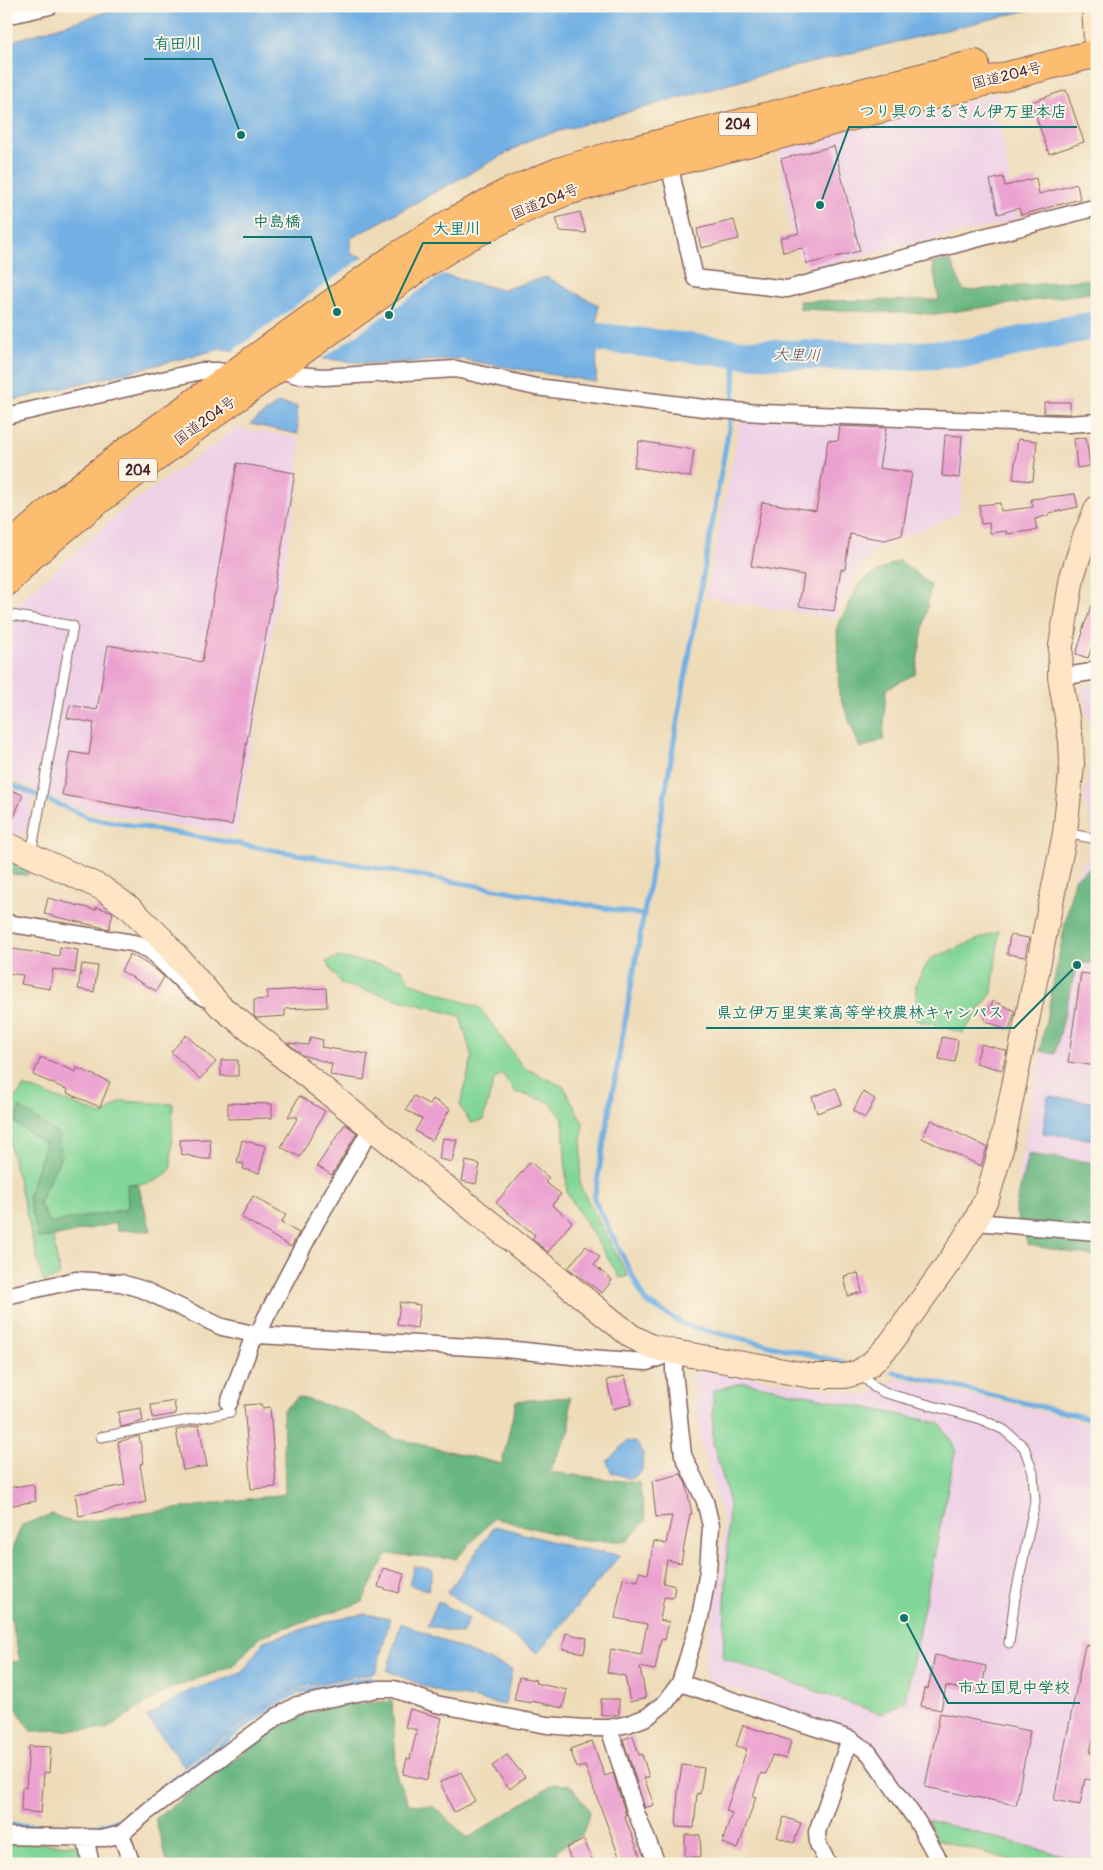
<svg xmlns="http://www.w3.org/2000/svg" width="1103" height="1870" viewBox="0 0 1103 1870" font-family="Pangolin,'Klee One',sans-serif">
<rect width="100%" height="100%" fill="#fcf5e5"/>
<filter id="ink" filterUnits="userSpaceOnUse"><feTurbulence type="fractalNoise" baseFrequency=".02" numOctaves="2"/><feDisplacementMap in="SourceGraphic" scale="10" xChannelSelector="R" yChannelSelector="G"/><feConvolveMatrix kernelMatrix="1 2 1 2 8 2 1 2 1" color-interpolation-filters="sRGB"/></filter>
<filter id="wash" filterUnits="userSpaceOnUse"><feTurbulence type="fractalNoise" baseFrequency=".0096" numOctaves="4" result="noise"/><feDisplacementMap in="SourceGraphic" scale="20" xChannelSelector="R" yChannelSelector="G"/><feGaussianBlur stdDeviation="1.12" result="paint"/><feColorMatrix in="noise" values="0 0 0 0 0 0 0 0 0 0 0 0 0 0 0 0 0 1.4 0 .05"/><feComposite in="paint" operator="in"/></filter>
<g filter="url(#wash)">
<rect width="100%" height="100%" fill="#eedcb9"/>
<!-- built -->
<path fill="#eed0e7" d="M 1000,93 L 996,120 L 1004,141 L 1009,180 L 1019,220 L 809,268 L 801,258 L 792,240 L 778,147 Z
M 741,417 L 969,427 L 959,514 L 874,550 L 848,586 L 836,619 L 706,597 Z
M 237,428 L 300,438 L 298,489 L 236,836 L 78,808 L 6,776 L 6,616 L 13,608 L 120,512 Z
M 1097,680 L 1097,1211 L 1029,1205 L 1018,1176 L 1074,879 L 1088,855 L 1092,826 L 1084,802 L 1093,742 L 1082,689 Z
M 6,785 L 34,797 L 27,832 L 13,837 L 6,834 Z
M 701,1369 L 864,1395 L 898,1378 L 1097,1425 L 1097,1864 L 927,1820 L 884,1760 L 857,1734 L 709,1680 L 703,1664 L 721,1571 L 724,1523 L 702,1448 L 693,1379 Z"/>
<!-- green -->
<path fill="#81d597" stroke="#667a61" d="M 999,931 L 992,993 L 963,1033 L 916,1020 L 916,983 L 930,959 Z
M 338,957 L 402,969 L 410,982 L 480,1008 L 523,1067 L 564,1087 L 583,1123 L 580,1186 L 628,1276 L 620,1278 L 567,1193 L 563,1119 L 550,1102 L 515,1092 L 502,1074 L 494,1080 L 483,1120 L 471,1123 L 460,1106 L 472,1057 L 460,1016 L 341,984 L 326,962 Z
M 24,1086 L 103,1115 L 121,1101 L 173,1104 L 171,1169 C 157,1184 147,1184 128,1184 L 129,1209 L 50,1224 L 39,1203 L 61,1156 L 58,1134 L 16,1124 L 46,1144 L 28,1196 L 38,1238 L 53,1237 L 60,1276 L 43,1282 L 9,1142 L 6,1143 L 6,1094 L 16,1098 Z
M 744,1382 L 939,1423 L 956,1448 L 905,1701 L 881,1714 L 723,1658 L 729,1500 L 713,1443 L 713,1391 Z
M 927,1820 L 1097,1864 L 1025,1864 L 936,1839 Z
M 6,1842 L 78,1845 L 83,1864 L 6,1864 Z"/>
<!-- forest -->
<path fill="#68b680" stroke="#596a56" d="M 950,260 L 964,291 L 1092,279 L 1090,293 L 935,314 L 800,309 L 799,301 L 939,300 L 932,263 Z
M 899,560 L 931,585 L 915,674 L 886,689 L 883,740 L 860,748 L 839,694 L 837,627 L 861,581 Z
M 6,854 L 30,863 L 28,875 L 6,874 Z
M 1088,869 L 1097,870 L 1097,963 L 1077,963 L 1055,1054 L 1040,1051 L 1074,879 Z
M 19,1107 L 58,1134 L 61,1156 L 39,1203 L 50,1223 L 128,1209 L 127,1184 L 138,1184 L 151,1231 L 117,1230 L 116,1223 L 53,1237 L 38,1238 L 28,1196 L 46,1144 L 16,1124 Z
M 1028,1154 L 1097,1163 L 1097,1257 L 1028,1245 L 1015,1210 Z
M 298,1397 L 347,1411 L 394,1438 L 502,1464 L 516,1401 L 570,1397 L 570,1430 L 549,1472 L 639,1483 L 646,1521 L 627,1541 L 583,1541 L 494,1518 L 456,1559 L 387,1554 L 362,1602 L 261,1636 L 233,1666 L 167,1690 L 106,1729 L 31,1731 L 14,1705 L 6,1704 L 6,1663 L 20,1661 L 6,1596 L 6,1556 L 9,1556 L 22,1525 L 52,1514 L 74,1523 L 285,1494 L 283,1410 Z
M 392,1701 L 397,1778 L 409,1804 L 433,1806 L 468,1838 L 553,1784 L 570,1785 L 590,1811 L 583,1834 L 557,1850 L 556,1864 L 168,1864 L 155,1819 L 282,1723 L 327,1706 Z"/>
<!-- water -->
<path fill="#72b0e4" stroke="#5e6888" d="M 126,6 L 1045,6 L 765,74 L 534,138 L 351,238 L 351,254 L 452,277 L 502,290 L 546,277 L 598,305 L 596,382 L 459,359 L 376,364 L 221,349 L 6,402 L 6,43 Z
M 278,403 L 297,406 L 298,434 L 250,424 Z
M 1048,1096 L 1097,1103 L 1097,1140 L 1043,1133 Z
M 627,1441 L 636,1443 L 643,1452 L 642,1471 L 631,1479 L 611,1472 L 607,1461 Z
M 495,1526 L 571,1547 L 620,1555 L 538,1653 L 447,1593 Z
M 414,1566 L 433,1570 L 428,1590 L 409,1585 Z
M 438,1601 L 469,1619 L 462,1634 L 427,1626 Z
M 366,1614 L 390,1619 L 376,1672 L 296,1688 L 269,1704 L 184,1766 L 147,1717 L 187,1692 L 242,1673 L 264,1641 L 340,1618 Z
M 401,1623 L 512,1670 L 505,1705 L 440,1692 L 387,1671 Z"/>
<!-- pier -->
<path fill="#eedcb9" d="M 366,255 L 445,273 L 319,361 L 231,352 Z"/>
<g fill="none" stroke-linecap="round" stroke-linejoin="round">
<!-- stream -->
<path stroke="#72b0e4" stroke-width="5" d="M 733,404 L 736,353
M 731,416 L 594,1199 L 645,1301 L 687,1326 L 843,1362
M 6,782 L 90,818 L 644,915
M 893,1372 L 1097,1420
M 6,1825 L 95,1827 L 122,1819 L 274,1704 L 297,1692 L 371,1678"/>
<!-- river -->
<path stroke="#72b0e4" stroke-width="29" d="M 558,333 L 736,353 L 882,357 L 968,353 L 1059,332 L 1097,325"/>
</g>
<g id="blocks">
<!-- building -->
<path fill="#eba2d0" d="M 1066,90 L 1084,142 L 1049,154 L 1031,102 Z
M 834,146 L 860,251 L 807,264 L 803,248 L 783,252 L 780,238 L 799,233 L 781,159 Z
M 1003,177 L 1005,186 L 1036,178 L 1039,194 L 1077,184 L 1080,199 L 1021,215 L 1019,208 L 998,214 L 990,180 Z
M 580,212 L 586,233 L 560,231 L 556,218 Z
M 734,220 L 739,239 L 701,248 L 697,229 Z
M 1044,402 L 1070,402 L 1070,414 L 1044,413 Z
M 840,426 L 886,428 L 879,468 L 912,473 L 902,535 L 885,540 L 850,534 L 845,569 L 841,569 L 834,611 L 799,606 L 804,575 L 751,566 L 762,502 L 816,511 L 828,440 L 838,441 Z
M 945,435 L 962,436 L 959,478 L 942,476 Z
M 1086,437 L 1090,466 L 1077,468 L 1074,439 Z
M 1018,439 L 1037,441 L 1033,481 L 1013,479 Z
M 639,441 L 694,450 L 690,477 L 634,467 Z
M 237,463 L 295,473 L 232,825 L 62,795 L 70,752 L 89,755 L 94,723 L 67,718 L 70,705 L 97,710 L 108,645 L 202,662 Z
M 1075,494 L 1078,507 L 1049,513 L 1049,515 L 1035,519 L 1037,530 L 1007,534 L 1007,531 L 990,533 L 989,523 L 981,524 L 979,505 L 1000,503 L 1001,511 L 1033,507 L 1031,499 Z
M 1096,595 L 1097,632 L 1088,658 L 1076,654 L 1083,632 L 1082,631 Z
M 6,788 L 23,795 L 8,831 L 6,831 Z
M 48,898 L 96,910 L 96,907 L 110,911 L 113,913 L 109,929 L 44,914 Z
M 1010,935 L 1029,938 L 1025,957 L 1007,954 Z
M 60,947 L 78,950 L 75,973 L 53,969 L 50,989 L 21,984 L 23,975 L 6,973 L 6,948 L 59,956 Z
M 130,954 L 154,968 L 164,977 L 156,991 L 121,971 Z
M 82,964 L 98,966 L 94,992 L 78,989 Z
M 1081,973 L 1097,975 L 1097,1066 L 1068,1062 Z
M 326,988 L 327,1007 L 285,1009 L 285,1016 L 256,1018 L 254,1016 L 254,1000 L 268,999 L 267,991 Z
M 993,1001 L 1015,1011 L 1009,1031 L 984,1020 Z
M 186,1035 L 216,1062 L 200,1079 L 171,1052 Z
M 311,1037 L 323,1040 L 321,1047 L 368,1054 L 364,1080 L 330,1075 L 332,1064 L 302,1055 L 288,1043 L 308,1045 Z
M 942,1037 L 958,1040 L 955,1062 L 939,1059 Z
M 981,1044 L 1007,1051 L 1002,1070 L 976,1063 Z
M 41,1057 L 76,1072 L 77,1068 L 110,1082 L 100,1107 L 67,1093 L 68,1090 L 33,1075 Z
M 221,1060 L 238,1060 L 238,1076 L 221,1076 Z
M 836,1088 L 842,1104 L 817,1113 L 812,1097 Z
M 863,1092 L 875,1099 L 865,1118 L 853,1111 Z
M 299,1096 L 325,1111 L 300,1157 L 281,1147 L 298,1117 L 288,1117 Z
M 414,1096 L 430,1105 L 433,1099 L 450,1109 L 432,1141 L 415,1131 L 422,1119 L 406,1110 Z
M 228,1103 L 272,1104 L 272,1118 L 228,1119 Z
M 931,1120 L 987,1147 L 981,1166 L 922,1138 Z
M 345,1124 L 357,1133 L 332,1175 L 317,1166 Z
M 443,1138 L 457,1140 L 452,1162 L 439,1159 Z
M 210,1139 L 211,1159 L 203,1159 L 181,1154 L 180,1140 Z
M 242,1140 L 266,1146 L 259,1173 L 243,1169 L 244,1164 L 237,1163 Z
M 466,1161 L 480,1164 L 476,1184 L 462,1181 Z
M 530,1162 L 549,1178 L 545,1182 L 561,1194 L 552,1205 L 572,1222 L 548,1252 L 532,1239 L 535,1235 L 496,1203 Z
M 253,1196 L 286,1215 L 281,1223 L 299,1233 L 291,1247 L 241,1217 Z
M 586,1246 L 600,1257 L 594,1265 L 612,1280 L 602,1293 L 568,1268 Z
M 858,1273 L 862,1292 L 848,1296 L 844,1276 Z
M 400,1302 L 420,1305 L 417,1328 L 397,1325 Z
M 625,1376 L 632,1404 L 613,1409 L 607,1380 Z
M 174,1401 L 176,1414 L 153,1418 L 151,1405 Z
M 261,1404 L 262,1408 L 270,1407 L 276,1487 L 251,1489 L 244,1405 Z
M 141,1408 L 143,1421 L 121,1427 L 118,1412 Z
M 199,1425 L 207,1466 L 183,1470 L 176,1430 Z
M 139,1436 L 144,1463 L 140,1464 L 146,1502 L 79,1516 L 75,1494 L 125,1485 L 118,1442 Z
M 681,1474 L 686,1484 L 692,1514 L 690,1514 L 681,1563 L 667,1560 L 663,1583 L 675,1586 L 673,1598 L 664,1597 L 660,1620 L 669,1622 L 665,1640 L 661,1639 L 655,1670 L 640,1667 L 646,1698 L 630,1702 L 625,1676 L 607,1672 L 611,1649 L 641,1655 L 647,1624 L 615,1618 L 623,1578 L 638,1581 L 639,1572 L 648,1574 L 654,1541 L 666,1544 L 672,1516 L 656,1517 L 652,1481 Z
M 33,1484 L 36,1501 L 8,1506 L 6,1488 Z
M 383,1568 L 404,1574 L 399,1593 L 378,1587 Z
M 566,1633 L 587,1638 L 584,1653 L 563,1649 Z
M 1085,1645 L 1097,1647 L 1097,1722 L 1090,1753 L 1097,1755 L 1097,1781 L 1085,1779 L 1080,1805 L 1054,1800 Z
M 935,1655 L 986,1666 L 981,1693 L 946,1686 L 941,1710 L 921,1706 L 924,1688 L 928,1689 Z
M 519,1677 L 536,1680 L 535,1683 L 567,1690 L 563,1708 L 531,1701 L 531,1703 L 514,1700 Z
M 601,1699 L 619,1699 L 619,1715 L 601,1715 Z
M 410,1709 L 442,1718 L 427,1780 L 403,1774 L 407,1758 L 410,1759 L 417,1730 L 405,1727 Z
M 940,1713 L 1030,1731 L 1016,1805 L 925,1787 Z
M 743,1725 L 791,1741 L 786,1759 L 772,1755 L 766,1774 L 761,1773 L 753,1796 L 756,1797 L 738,1849 L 722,1843 L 732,1813 L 726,1811 L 747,1749 L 736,1746 Z
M 633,1736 L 639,1755 L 642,1754 L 649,1777 L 644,1778 L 654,1805 L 645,1808 L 623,1739 Z
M 592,1741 L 605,1776 L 613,1773 L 626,1815 L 624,1815 L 641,1858 L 627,1864 L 622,1864 L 585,1766 L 577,1768 L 570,1749 Z
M 29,1746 L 51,1747 L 49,1773 L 44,1772 L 41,1813 L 21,1811 L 22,1787 L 26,1788 Z
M 507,1755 L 525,1777 L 510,1789 L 492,1766 Z
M 682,1765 L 704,1768 L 700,1794 L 697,1793 L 694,1828 L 676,1827 L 678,1791 Z
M 461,1772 L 475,1801 L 454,1812 L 440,1782 Z
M 784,1817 L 801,1823 L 794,1843 L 777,1837 Z
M 685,1835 L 700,1835 L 701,1857 L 685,1857 Z
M 584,1840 L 594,1864 L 573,1864 L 566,1848 Z"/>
</g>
</g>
<g filter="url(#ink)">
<use href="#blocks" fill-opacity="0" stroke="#83615d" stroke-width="1"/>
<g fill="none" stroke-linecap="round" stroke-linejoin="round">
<defs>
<path id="lane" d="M 6,614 L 73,626 L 31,854
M 1065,833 L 1097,839
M 859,1372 L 874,1387 L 885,1393 L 981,1419 L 1004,1430 L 1024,1447 L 1033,1473 L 1035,1502 L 1015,1598 L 1009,1643
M 101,1437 L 230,1412 L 229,1403"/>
<path id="street" d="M 6,16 L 50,6
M 667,155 L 695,278 L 787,289 L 1097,207
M 278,369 L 297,375 L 324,377 L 456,369 L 536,387 L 720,410 L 761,413 L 1068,424 L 1097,422
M 6,416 L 201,371 L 219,371 L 232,376
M 1060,677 L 1091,672 L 1097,667
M 6,923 L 133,943 L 150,950 L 191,990 L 205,998
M 975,1222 L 1097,1232
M 6,1296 L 76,1280 L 121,1283 L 144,1290 L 222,1327 L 258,1335 L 506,1349 L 590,1358 L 647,1362 L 674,1352 L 674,1372 L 683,1455 L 705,1501 L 711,1526 L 708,1570 L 700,1618 L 680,1683 L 666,1702 L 647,1717 L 628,1724 L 609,1728 L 583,1728 L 547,1725 L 436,1704 L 394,1689 L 378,1689 L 297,1705 L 278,1716 L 148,1811 L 121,1834 L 106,1838 L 6,1836
M 229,1403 L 251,1343 L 258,1335 L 266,1317 L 316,1222 L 372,1127
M 680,1683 L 850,1739 L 869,1753 L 917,1821 L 941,1864
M 609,1728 L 635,1810 L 657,1864
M 121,1834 L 130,1859 L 134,1864
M 85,1837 L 91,1864
M 828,1864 L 818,1844 L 817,1832 L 850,1739"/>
<path id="secondary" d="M 1094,6 L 1097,59
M 6,844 L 102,888 L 131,909 L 161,938 L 220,1006 L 631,1336 L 650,1346 L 674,1352 L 812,1376 L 845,1376 L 859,1372 L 872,1363 L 890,1344 L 952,1258 L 975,1222 L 988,1195 L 1001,1149 L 1065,833 L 1072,764 L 1071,741 L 1060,677 L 1061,646 L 1072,577 L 1084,539 L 1097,508"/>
<path id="highway" d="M 6,551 L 56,506 L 130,449 L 396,257 L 454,221 L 505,194 L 561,171 L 611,156 L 975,64
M 6,582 L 30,557 L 92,505 L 208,418 L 422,265 L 466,238 L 517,212 L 564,192 L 611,178 L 1097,53"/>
</defs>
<!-- lane casing -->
<use href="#lane" stroke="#83615d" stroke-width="11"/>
<!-- street casing -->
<use href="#street" stroke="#83615d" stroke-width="19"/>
<!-- secondary casing -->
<use href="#secondary" stroke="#83615d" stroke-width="26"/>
<!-- highway casing -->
<use href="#highway" stroke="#83615d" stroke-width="30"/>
<!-- lane -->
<use href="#lane" stroke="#fff" stroke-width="9"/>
<!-- street -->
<use href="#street" stroke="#fff" stroke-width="16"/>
<!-- secondary -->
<use href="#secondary" stroke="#fee5c5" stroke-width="24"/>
<!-- highway -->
<use href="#highway" stroke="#fcbd6f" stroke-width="28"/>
</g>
</g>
<g text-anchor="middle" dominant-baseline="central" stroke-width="4" stroke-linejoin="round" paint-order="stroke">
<!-- shield labels -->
<g fill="#fcf5e5" stroke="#7f5f63" stroke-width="1">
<rect x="719" y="112.5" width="38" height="23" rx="4"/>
<rect x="119" y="458.5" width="38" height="23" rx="4"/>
</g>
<g font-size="14" font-weight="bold" fill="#4a1f2b">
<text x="738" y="124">204</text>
<text x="138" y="470">204</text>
</g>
<!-- street labels -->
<g font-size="15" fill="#4a1f2b" stroke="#fcf5e5">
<text transform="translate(1007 76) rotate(-14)">国道204号</text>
<text transform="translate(545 202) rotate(-22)">国道204号</text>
<text transform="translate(205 421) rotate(-36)">国道204号</text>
</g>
<!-- water labels -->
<g font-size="16" font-style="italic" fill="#58526c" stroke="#fcf5e5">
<text transform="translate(797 355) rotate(2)">大里川</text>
</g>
</g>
<!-- callouts -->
<path fill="none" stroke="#0f766e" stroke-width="2" d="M241 135L212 59H144M820 205L849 127H1077M337 312L311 237H243M389 315L423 243H491M1077 965L1014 1028H706M904 1618L948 1703H1080"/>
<g fill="#0f766e" stroke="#fcf5e5" stroke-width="2">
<circle cx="241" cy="135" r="5"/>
<circle cx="820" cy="205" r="5"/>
<circle cx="337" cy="312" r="5"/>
<circle cx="389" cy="315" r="5"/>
<circle cx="1077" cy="965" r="5"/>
<circle cx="904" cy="1618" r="5"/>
</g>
<g font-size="16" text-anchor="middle" font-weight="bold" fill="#0f766e" stroke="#fcf5e5" stroke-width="4" stroke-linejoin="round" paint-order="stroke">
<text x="178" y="49">有田川</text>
<text x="963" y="117">つり具のまるきん伊万里本店</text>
<text x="277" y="227">中島橋</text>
<text x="457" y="234">大里川</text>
<text x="860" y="1018">県立伊万里実業高等学校農林キャンパス</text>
<text x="1014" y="1693">市立国見中学校</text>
</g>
<!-- margin -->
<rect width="1103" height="1870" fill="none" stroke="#fcf5e5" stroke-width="25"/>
</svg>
